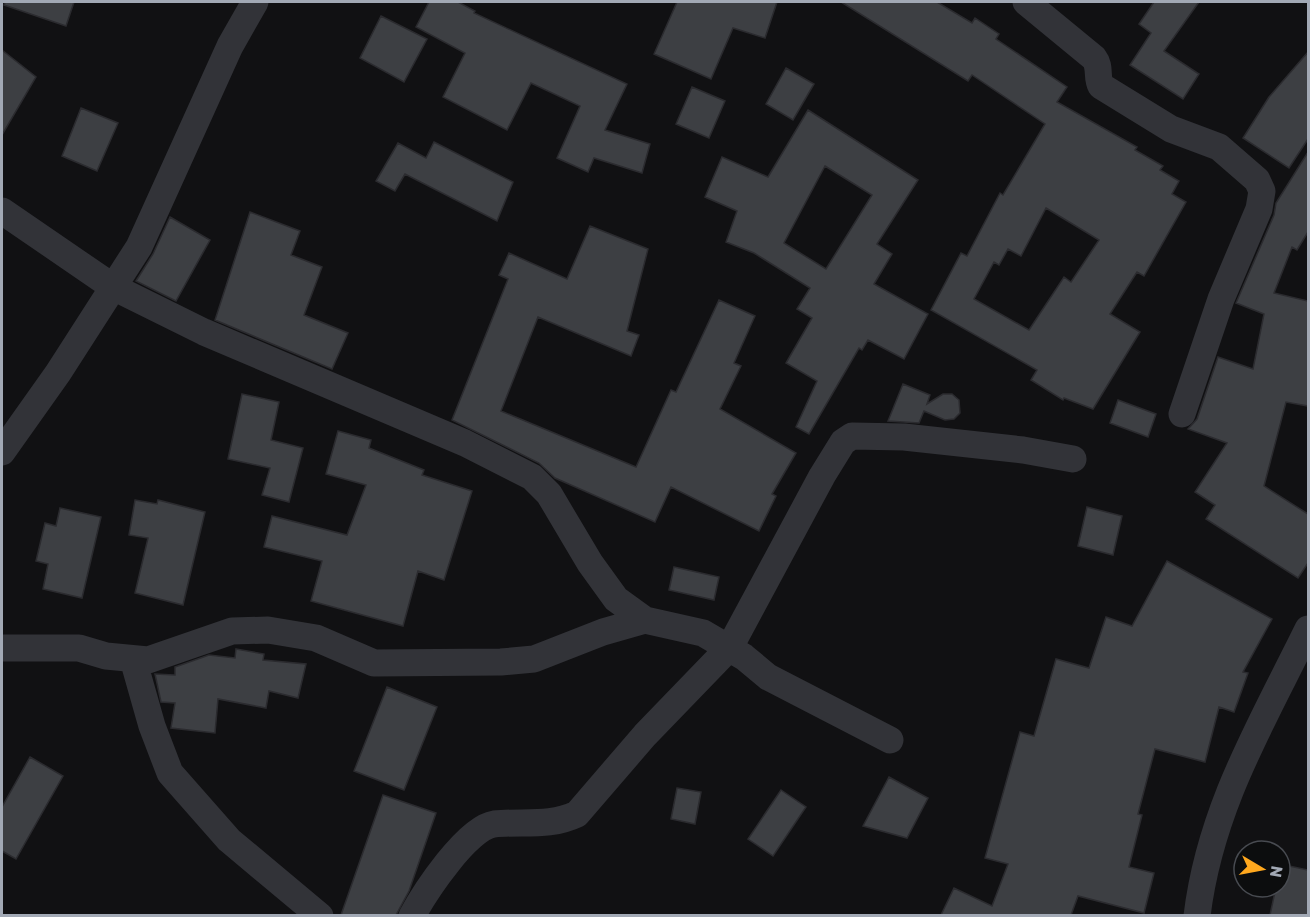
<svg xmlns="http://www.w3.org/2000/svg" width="1310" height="917" viewBox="0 0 1310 917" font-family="Rubik,sans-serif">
<rect width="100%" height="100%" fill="#111113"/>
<!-- building -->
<path fill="#3d3f43" stroke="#2b2b2f" stroke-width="1.5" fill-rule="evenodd" d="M 5,2 L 74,2 L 66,26 L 4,5 Z
M 429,2 L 458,2 L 475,11 L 474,13 L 627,84 L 605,130 L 650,144 L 642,173 L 594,158 L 588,172 L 557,158 L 580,106 L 531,83 L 507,130 L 443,97 L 465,53 L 416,27 Z
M 677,2 L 777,2 L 765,38 L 733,28 L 711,79 L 654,54 Z
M 841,2 L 937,2 L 972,23 L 975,18 L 999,34 L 996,39 L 1067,87 L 1057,102 L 1137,147 L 1135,150 L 1163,166 L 1160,170 L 1179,181 L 1172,194 L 1186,202 L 1144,276 L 1137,272 L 1110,314 L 1140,332 L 1093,409 L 1064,398 L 1063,400 L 1031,380 L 1037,370 L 931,310 L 961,253 L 967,256 L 1000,193 L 1003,195 L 1045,124 L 972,75 L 968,81 ZM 1046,208 L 1099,240 L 1071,282 L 1064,277 L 1029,330 L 974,299 L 994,262 L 999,265 L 1008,249 L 1021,256 Z
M 1154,2 L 1199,2 L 1164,51 L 1199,74 L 1183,99 L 1130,65 L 1151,33 L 1139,24 Z
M 381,16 L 427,39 L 404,82 L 360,58 Z
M 2,50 L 36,77 L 2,135 Z
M 1308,52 L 1308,139 L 1289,168 L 1243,138 L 1269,97 Z
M 786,68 L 814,84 L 793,120 L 766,104 Z
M 692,87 L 725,101 L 709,138 L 676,124 Z
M 81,108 L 118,123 L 97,171 L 62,156 Z
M 808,110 L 918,180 L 877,244 L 892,254 L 874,284 L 928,314 L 904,359 L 868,340 L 862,350 L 859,348 L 809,434 L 796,427 L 817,381 L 786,363 L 812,318 L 797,309 L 810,288 L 754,253 L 726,242 L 737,211 L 705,197 L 722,157 L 768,177 ZM 825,166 L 872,195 L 826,269 L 784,243 Z
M 434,142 L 513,182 L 497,221 L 405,174 L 395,191 L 376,181 L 398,143 L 426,158 Z
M 1308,152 L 1308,232 L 1297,250 L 1292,247 L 1274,293 L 1308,301 L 1308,406 L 1286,402 L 1264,486 L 1308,514 L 1308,563 L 1298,578 L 1206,519 L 1215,505 L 1195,492 L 1227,443 L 1188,429 L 1197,419 L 1218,357 L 1253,369 L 1264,314 L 1236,303 L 1274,215 L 1276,203 Z
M 250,212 L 300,231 L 291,255 L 322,267 L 304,315 L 348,333 L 332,369 L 215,320 Z
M 170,217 L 210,240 L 176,301 L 136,281 L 153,254 Z
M 590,226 L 648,249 L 627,331 L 639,335 L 631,356 L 538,317 L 501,411 L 636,467 L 671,390 L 676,392 L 719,300 L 755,316 L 734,363 L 741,366 L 720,409 L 796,453 L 772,494 L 776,496 L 759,531 L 671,487 L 655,522 L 555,478 L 539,463 L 452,420 L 508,279 L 499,275 L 509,253 L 567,279 Z
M 903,384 L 930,395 L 927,404 L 943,394 L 952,394 L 959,400 L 960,413 L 954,419 L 945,420 L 924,411 L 919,423 L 888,421 Z
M 242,394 L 279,402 L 271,440 L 303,448 L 289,502 L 262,495 L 270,468 L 228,459 Z
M 1118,400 L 1156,414 L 1148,437 L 1110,423 Z
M 338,431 L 371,440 L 369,448 L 424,470 L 422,475 L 472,491 L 444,580 L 418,571 L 403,626 L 311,601 L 322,561 L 264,547 L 272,516 L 347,535 L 366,485 L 326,474 Z
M 135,500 L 157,504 L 158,500 L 205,512 L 183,605 L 135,593 L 148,538 L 129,535 Z
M 1087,507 L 1122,516 L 1113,555 L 1078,546 Z
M 60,508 L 101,517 L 82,598 L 43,589 L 48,564 L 36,561 L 45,523 L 56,526 Z
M 1167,561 L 1272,619 L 1243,672 L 1248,673 L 1234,712 L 1219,707 L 1205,762 L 1155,749 L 1138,814 L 1142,815 L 1129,867 L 1154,873 L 1144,913 L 1078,896 L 1071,915 L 941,915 L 954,888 L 992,906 L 1008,864 L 985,858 L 1020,732 L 1034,736 L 1056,659 L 1089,668 L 1106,617 L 1132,626 Z
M 674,567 L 719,577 L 714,600 L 669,590 Z
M 236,649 L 264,654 L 263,660 L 306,664 L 298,698 L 269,691 L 266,708 L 218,699 L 215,733 L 171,728 L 175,703 L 161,702 L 155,674 L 175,675 L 175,667 L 209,655 L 235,658 Z
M 387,687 L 437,707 L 404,790 L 354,771 Z
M 30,757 L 63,776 L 16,859 L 2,851 L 2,807 Z
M 889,777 L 928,798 L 907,838 L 863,826 Z
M 677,788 L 701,792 L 695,824 L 671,819 Z
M 781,790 L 806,807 L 773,856 L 748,839 Z
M 383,795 L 436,813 L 409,891 L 396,915 L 341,915 Z
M 1280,864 L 1308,870 L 1308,915 L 1270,915 L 1276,887 L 1280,887 Z"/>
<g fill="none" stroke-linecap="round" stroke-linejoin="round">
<!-- minor -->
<path stroke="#323338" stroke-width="27" d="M 1026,2 L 1094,58 C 1101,67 1096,77 1101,86 L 1171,129 L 1219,147 L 1257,180 L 1262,191 L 1259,209 L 1221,299 L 1182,414
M 2,211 L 113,287 L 204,332 L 465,443 L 532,477 L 549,494 L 590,563 L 616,599 L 645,620
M 2,452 L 58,373 L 139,247 L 230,46 L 255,2
M 2,648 L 79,648 L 106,656 L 148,660 L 232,631 L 268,630 L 316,638 L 374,663 L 501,662 L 534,659 L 603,632 L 645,620 L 703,633 L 744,657 L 768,677 L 890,740
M 133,659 L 152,726 L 170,773 L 229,840 L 320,916
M 412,916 C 425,892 467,828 494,824 C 523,821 550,827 577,814 L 645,735 L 730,647 L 822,476 L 843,442 L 852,436 L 904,437 L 1023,450 L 1073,459
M 1197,916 C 1210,808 1262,723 1308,629"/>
</g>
<!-- border -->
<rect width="1310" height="917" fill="none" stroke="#a2a9b5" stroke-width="6"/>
<!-- north arrow -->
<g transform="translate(1262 869) rotate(100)"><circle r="28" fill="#0c0d0e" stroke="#484b51" stroke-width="1.5"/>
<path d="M0-4.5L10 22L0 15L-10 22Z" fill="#ffa81e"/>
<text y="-9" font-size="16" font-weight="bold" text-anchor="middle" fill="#a2a9b5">N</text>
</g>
</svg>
